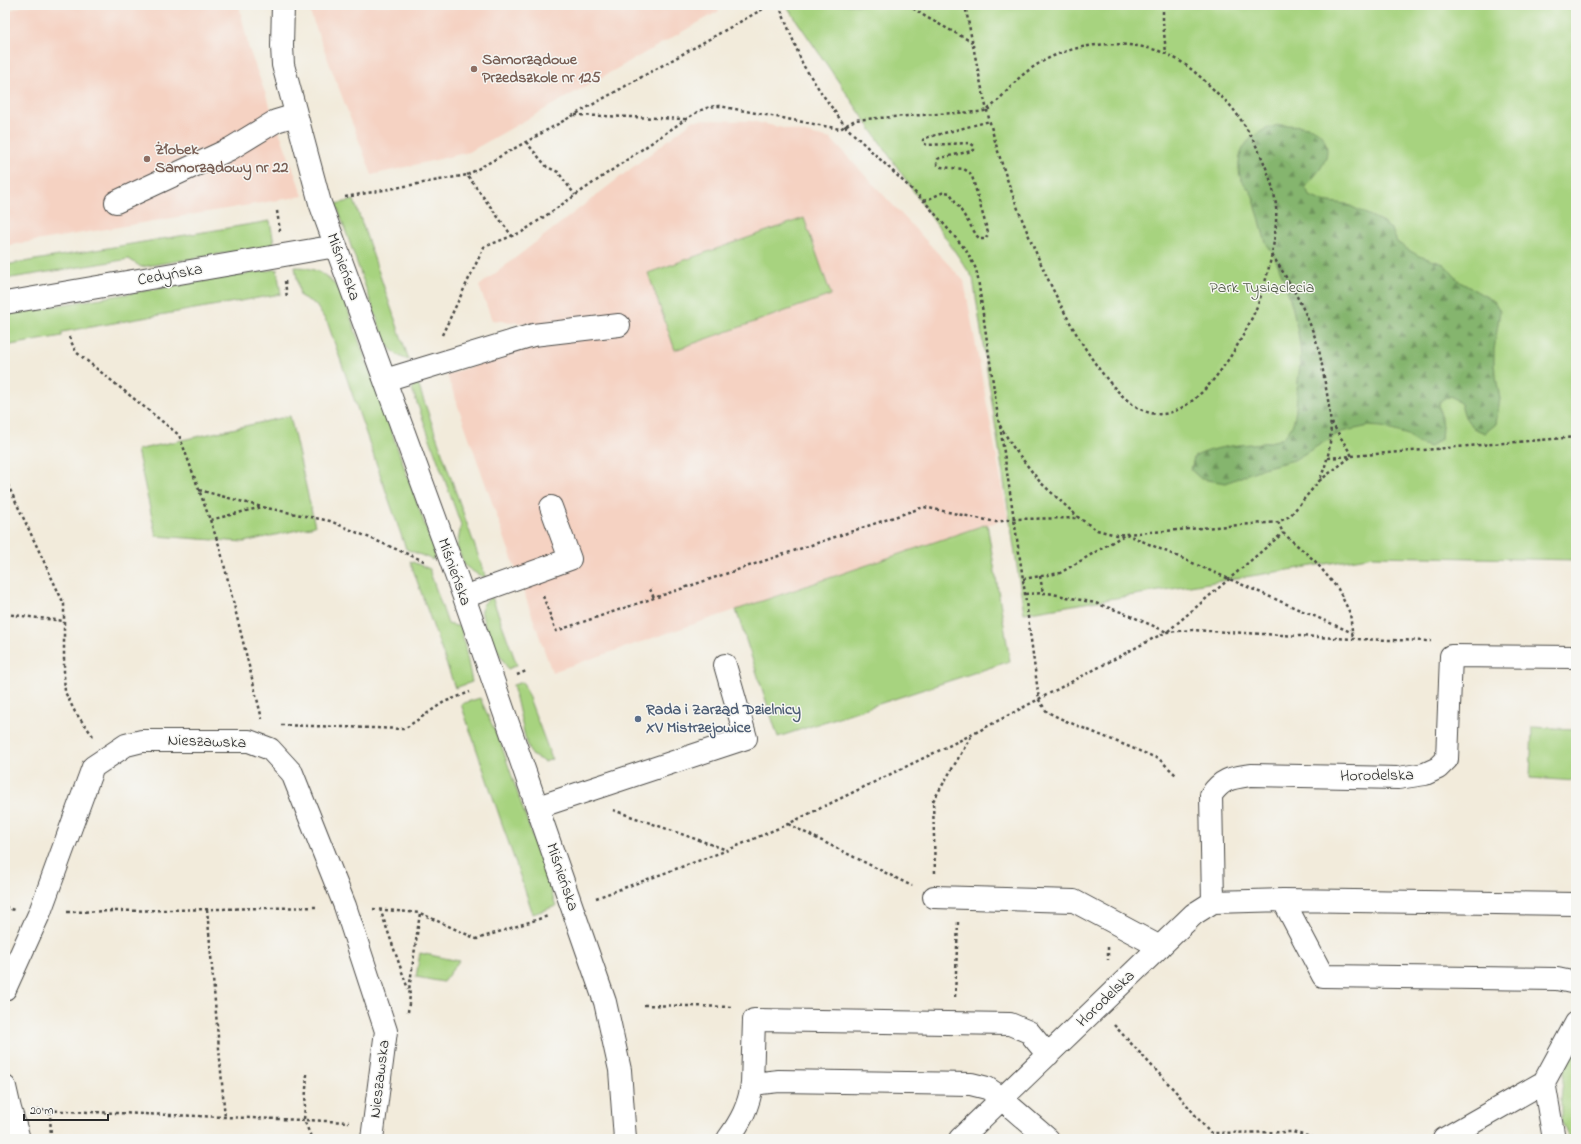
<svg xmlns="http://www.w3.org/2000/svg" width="1581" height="1144" viewBox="0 0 1581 1144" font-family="'Indie Flower',sans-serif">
<defs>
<pattern id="forest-firs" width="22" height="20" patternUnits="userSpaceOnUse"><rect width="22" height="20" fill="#85b56e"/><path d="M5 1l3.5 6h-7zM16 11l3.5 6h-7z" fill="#6d935b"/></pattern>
</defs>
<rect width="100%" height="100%" fill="#f6f6f2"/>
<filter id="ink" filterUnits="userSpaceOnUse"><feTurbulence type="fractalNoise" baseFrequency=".025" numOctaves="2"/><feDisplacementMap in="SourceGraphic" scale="8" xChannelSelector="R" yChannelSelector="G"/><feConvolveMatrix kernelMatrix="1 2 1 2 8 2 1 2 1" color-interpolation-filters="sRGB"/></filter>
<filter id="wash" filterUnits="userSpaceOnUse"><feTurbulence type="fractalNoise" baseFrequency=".012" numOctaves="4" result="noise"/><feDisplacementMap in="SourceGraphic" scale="16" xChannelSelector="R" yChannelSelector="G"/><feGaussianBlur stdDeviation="0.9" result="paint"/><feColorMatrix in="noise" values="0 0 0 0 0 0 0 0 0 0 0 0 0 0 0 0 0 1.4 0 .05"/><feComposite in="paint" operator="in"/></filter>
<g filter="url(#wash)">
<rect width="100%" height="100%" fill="#f2ebdb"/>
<!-- built -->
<path fill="#f5d2c2" d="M 25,5 L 239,5 L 249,49 L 303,196 L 5,246 L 5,12 Z
M 320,5 L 717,5 L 719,11 L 469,152 L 372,175 L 309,10 Z
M 694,120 L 752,121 L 831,139 L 964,281 L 1008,518 L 552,672 L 447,375 L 531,344 L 534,324 L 492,320 L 479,286 Z"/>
<!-- green -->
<path fill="#a7d37f" stroke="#697f55" d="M 786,5 L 1576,5 L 1576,560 L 1374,556 L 1024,613 L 973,278 Z
M 354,200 L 409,360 C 397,357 390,350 384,339 L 336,204 Z
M 804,218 L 831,295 L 675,350 L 648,273 Z
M 270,221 L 274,244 L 267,246 L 141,267 L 129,259 L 5,279 L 5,265 Z
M 295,267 C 318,267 334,278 344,299 L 435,553 L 433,560 L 406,549 L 328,324 L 315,304 L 300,296 Z
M 277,269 L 281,294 L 62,332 L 62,336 L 5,346 L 5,314 Z
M 417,381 L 486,578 L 477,574 L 465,566 L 457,547 L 461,525 L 412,389 Z
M 290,416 L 315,526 L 244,542 L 156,536 L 137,450 Z
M 987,524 L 1010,661 L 778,737 L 736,610 Z
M 410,561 L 430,569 L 430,572 L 448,624 L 461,627 L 472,682 L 455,688 Z
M 492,597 L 517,665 L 508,669 C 502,658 478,619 482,608 C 483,603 488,599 492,597 Z
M 523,682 L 552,759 L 545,762 L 531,755 L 525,737 L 513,685 Z
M 480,698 L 502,747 L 556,906 L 533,914 L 461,704 Z
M 1532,727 L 1576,729 L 1576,781 L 1530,778 Z
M 420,953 L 459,961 L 443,982 L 416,977 Z
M 1576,1041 L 1576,1139 L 1569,1139 L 1561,1120 L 1561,1100 L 1564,1071 Z"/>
<!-- forest -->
<path fill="url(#forest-firs)" stroke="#58704c" d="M 1279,125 C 1288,125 1298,125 1307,127 C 1313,128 1319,131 1322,136 C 1336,156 1317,173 1305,187 L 1310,196 L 1321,201 L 1346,204 L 1379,220 L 1392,230 L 1397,242 L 1407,249 L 1419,256 L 1444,264 L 1460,282 L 1494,301 L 1500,311 L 1494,350 L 1494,365 L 1500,399 L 1496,424 L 1485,433 L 1473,428 L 1465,417 L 1461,404 L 1451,396 L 1439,402 L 1442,427 L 1441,439 L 1430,447 L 1417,443 L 1408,435 L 1382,427 L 1369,426 L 1341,432 L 1294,460 L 1263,468 L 1226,483 L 1201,479 L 1191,470 L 1194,457 C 1205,451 1218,448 1231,446 C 1243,444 1273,444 1282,438 C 1297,427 1296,408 1297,391 C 1298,376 1302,360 1300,346 C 1296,315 1287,284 1274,256 C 1272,251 1269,247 1266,243 C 1262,232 1261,221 1257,211 C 1255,204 1254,196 1250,191 C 1244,183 1240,181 1239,170 C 1237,144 1256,130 1279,125 Z"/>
</g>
<g filter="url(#ink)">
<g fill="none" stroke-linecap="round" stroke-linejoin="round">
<defs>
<path id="minor" d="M 283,5 L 282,46 L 283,65 L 320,203 L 464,597 L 605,1002 L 620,1070 L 625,1139
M 116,202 L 230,149 L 276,121 L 296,115
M 5,303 L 336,246
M 385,380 L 533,335 L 619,325
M 464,597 L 570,559 L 551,507
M 538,807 L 746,738 L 725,665
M 934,897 L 1074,901 L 1160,947
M 1283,900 L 1323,976 L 1557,979 L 1576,983
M 1213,902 L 1211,795 C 1223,778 1232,778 1251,775 L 1398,778 L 1425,774 L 1438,768 L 1447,759 L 1451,656 L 1576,657
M 5,989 L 40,912 L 93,767 L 126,745 L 142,741 L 249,741 L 270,749 L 292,773 L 345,906 L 386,1031 L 372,1139
M 1544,1082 L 1554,1139
M 752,1084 L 754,1020 L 1010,1024 L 1029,1032 L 1048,1055
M 5,1087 L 10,1109 L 19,1139
M 728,1139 C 741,1121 749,1106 752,1084 L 779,1081 L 971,1084 L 987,1088 L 996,1094 L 1048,1139
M 960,1139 L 1194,914 L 1213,902 L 1283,900 L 1576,904
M 1444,1139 L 1544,1082 L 1576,1023"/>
</defs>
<!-- minor casing -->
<use href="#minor" stroke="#494845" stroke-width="24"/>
<!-- path -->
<path stroke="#494845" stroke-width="2.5" stroke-dasharray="3 3" stroke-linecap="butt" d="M 779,5 L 803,65 L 825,98 L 845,126 L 924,201 L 966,250 L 976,269 L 978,279 L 999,424 L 1013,447 L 1040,482 L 1079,518 L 1097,530 L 1116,535 L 1126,534 L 1278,522 L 1290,516 L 1319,481
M 908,5 L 926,17 L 972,42
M 1163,5 L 1163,22 L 1166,53
M 575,115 L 685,119
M 526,142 L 547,167 L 558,172 L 575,195
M 467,175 L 770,5
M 345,197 L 467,175 L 512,236
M 924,201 L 944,192 L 950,193 L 977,236 L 980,239 L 986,239 L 988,233 L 972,176 L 970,173 L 964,169 L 941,167 L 937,164 L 938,159 L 940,158 L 972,151 L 974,150 L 974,146 L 970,143 L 927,145 L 923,143 L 923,140 L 925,138 L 990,121
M 277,211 L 280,231
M 1272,255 C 1288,279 1303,305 1313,332 C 1320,349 1322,366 1325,383 C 1332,419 1335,447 1319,481 L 1352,456 L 1332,423
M 285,281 L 287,298
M 442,335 L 484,247 L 522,232 L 686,119 C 697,112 706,106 719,106 L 840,129 L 855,120 C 888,117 922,115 955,113 C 963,112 980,113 987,110 C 993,107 1012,85 1018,79 C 1053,47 1102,38 1148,48 C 1176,54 1195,71 1215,91 C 1221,97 1228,102 1233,109 C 1252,133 1273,175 1276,206 C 1278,234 1268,277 1258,304 C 1244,339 1200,418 1156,414 C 1094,408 1022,225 1004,170 C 986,117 976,60 965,5
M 69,337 L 76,352 L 179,435 L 210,520 L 262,507 L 330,521 L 424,561
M 5,349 L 7,348
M 1000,426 L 1023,579 L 1039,700 L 1047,712 L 1066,721 L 1159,759 L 1176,775
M 1328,458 L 1576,437
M 5,479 L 64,604 L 64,675 L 65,692 L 75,712 L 93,736
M 199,490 L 262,507
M 210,520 L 220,548 L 262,719
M 1278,522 L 1283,533 L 1315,561 L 1338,589 L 1350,613 L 1353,639
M 1040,576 L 1043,593
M 1023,579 L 1060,573 L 1126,534 L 1353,633
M 650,589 L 654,598
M 1025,594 L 1048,593 L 1095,603 L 1124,613 L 1167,632 L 1283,533
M 543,596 L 556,631 L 924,507 L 996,522 L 1013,519 L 1078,518
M 5,614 L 64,621
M 517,675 L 526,671
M 281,725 L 404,729 L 444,702 L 470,692
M 613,810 L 727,850
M 788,824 L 912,886
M 935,873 L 933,801 L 972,735
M 596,898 L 728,850 L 788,824 L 973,734 L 1154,638 L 1167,632 L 1192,630 L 1353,639 L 1431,641
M 5,907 L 14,910
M 207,909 L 225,1118
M 373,909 L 420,913 L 477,939 L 548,916
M 380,909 L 408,989
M 67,912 L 318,907
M 1108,947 L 1108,960
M 955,997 L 958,922
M 644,1005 L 734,1007
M 408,1012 L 410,995 L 409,990 L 420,913
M 1114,1025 L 1177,1093 L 1210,1133 L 1292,1132 L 1319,1139
M 307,1074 L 304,1120 L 349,1122
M 37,1110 L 304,1120 L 312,1139
M 50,1111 L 51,1139
M 1210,1139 L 1210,1133"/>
<!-- minor -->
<use href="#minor" stroke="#fff" stroke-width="22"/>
</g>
</g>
<!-- markers -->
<g fill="#8d6e63" stroke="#f6f6f2" stroke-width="1.5">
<circle cx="474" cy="69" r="4"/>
<circle cx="147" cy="159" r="4"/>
</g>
<circle fill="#5c6f8a" stroke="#f6f6f2" stroke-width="1.5" cx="638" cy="719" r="4"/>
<g text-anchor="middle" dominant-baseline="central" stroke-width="3" stroke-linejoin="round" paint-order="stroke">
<!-- education labels -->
<g font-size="16" font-weight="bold" fill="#785e54" stroke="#f6f6f2" text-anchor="start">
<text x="482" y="60">Samorządowe<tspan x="482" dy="18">Przedszkole nr 125</tspan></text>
<text x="155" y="150">Żłobek<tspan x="155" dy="18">Samorządowy nr 22</tspan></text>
</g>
<!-- street labels -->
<g font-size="16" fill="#2b2b2b" stroke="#f6f6f2">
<text transform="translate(343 267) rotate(70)">Miśnieńska</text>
<text transform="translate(170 275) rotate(-10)">Cedyńska</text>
<text transform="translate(454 572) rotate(70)">Miśnieńska</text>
<text transform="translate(207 742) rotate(2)">Nieszawska</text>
<text transform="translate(1377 776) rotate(-1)">Horodelska</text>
<text transform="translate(562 877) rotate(71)">Miśnieńska</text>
<text transform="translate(1106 999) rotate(-44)">Horodelska</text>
<text transform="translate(380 1079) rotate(-83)">Nieszawska</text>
</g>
<!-- park labels -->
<g font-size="16" fill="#4a5540" stroke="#f6f6f2">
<text x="1262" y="288">Park Tysiąclecia</text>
</g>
<!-- service labels -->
<g font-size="16" font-weight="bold" fill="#4e5e75" stroke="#f6f6f2" text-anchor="start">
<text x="646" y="710">Rada i Zarząd Dzielnicy<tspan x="646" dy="18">XV Mistrzejowice</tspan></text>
</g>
</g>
<!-- margin -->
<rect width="1581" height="1144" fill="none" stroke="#f6f6f2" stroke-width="20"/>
<!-- scale -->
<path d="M24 1114v6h84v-6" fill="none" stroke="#2b2b2b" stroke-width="2"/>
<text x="30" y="1114" font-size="12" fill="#2b2b2b" stroke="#f6f6f2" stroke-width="3" paint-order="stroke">20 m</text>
</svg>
